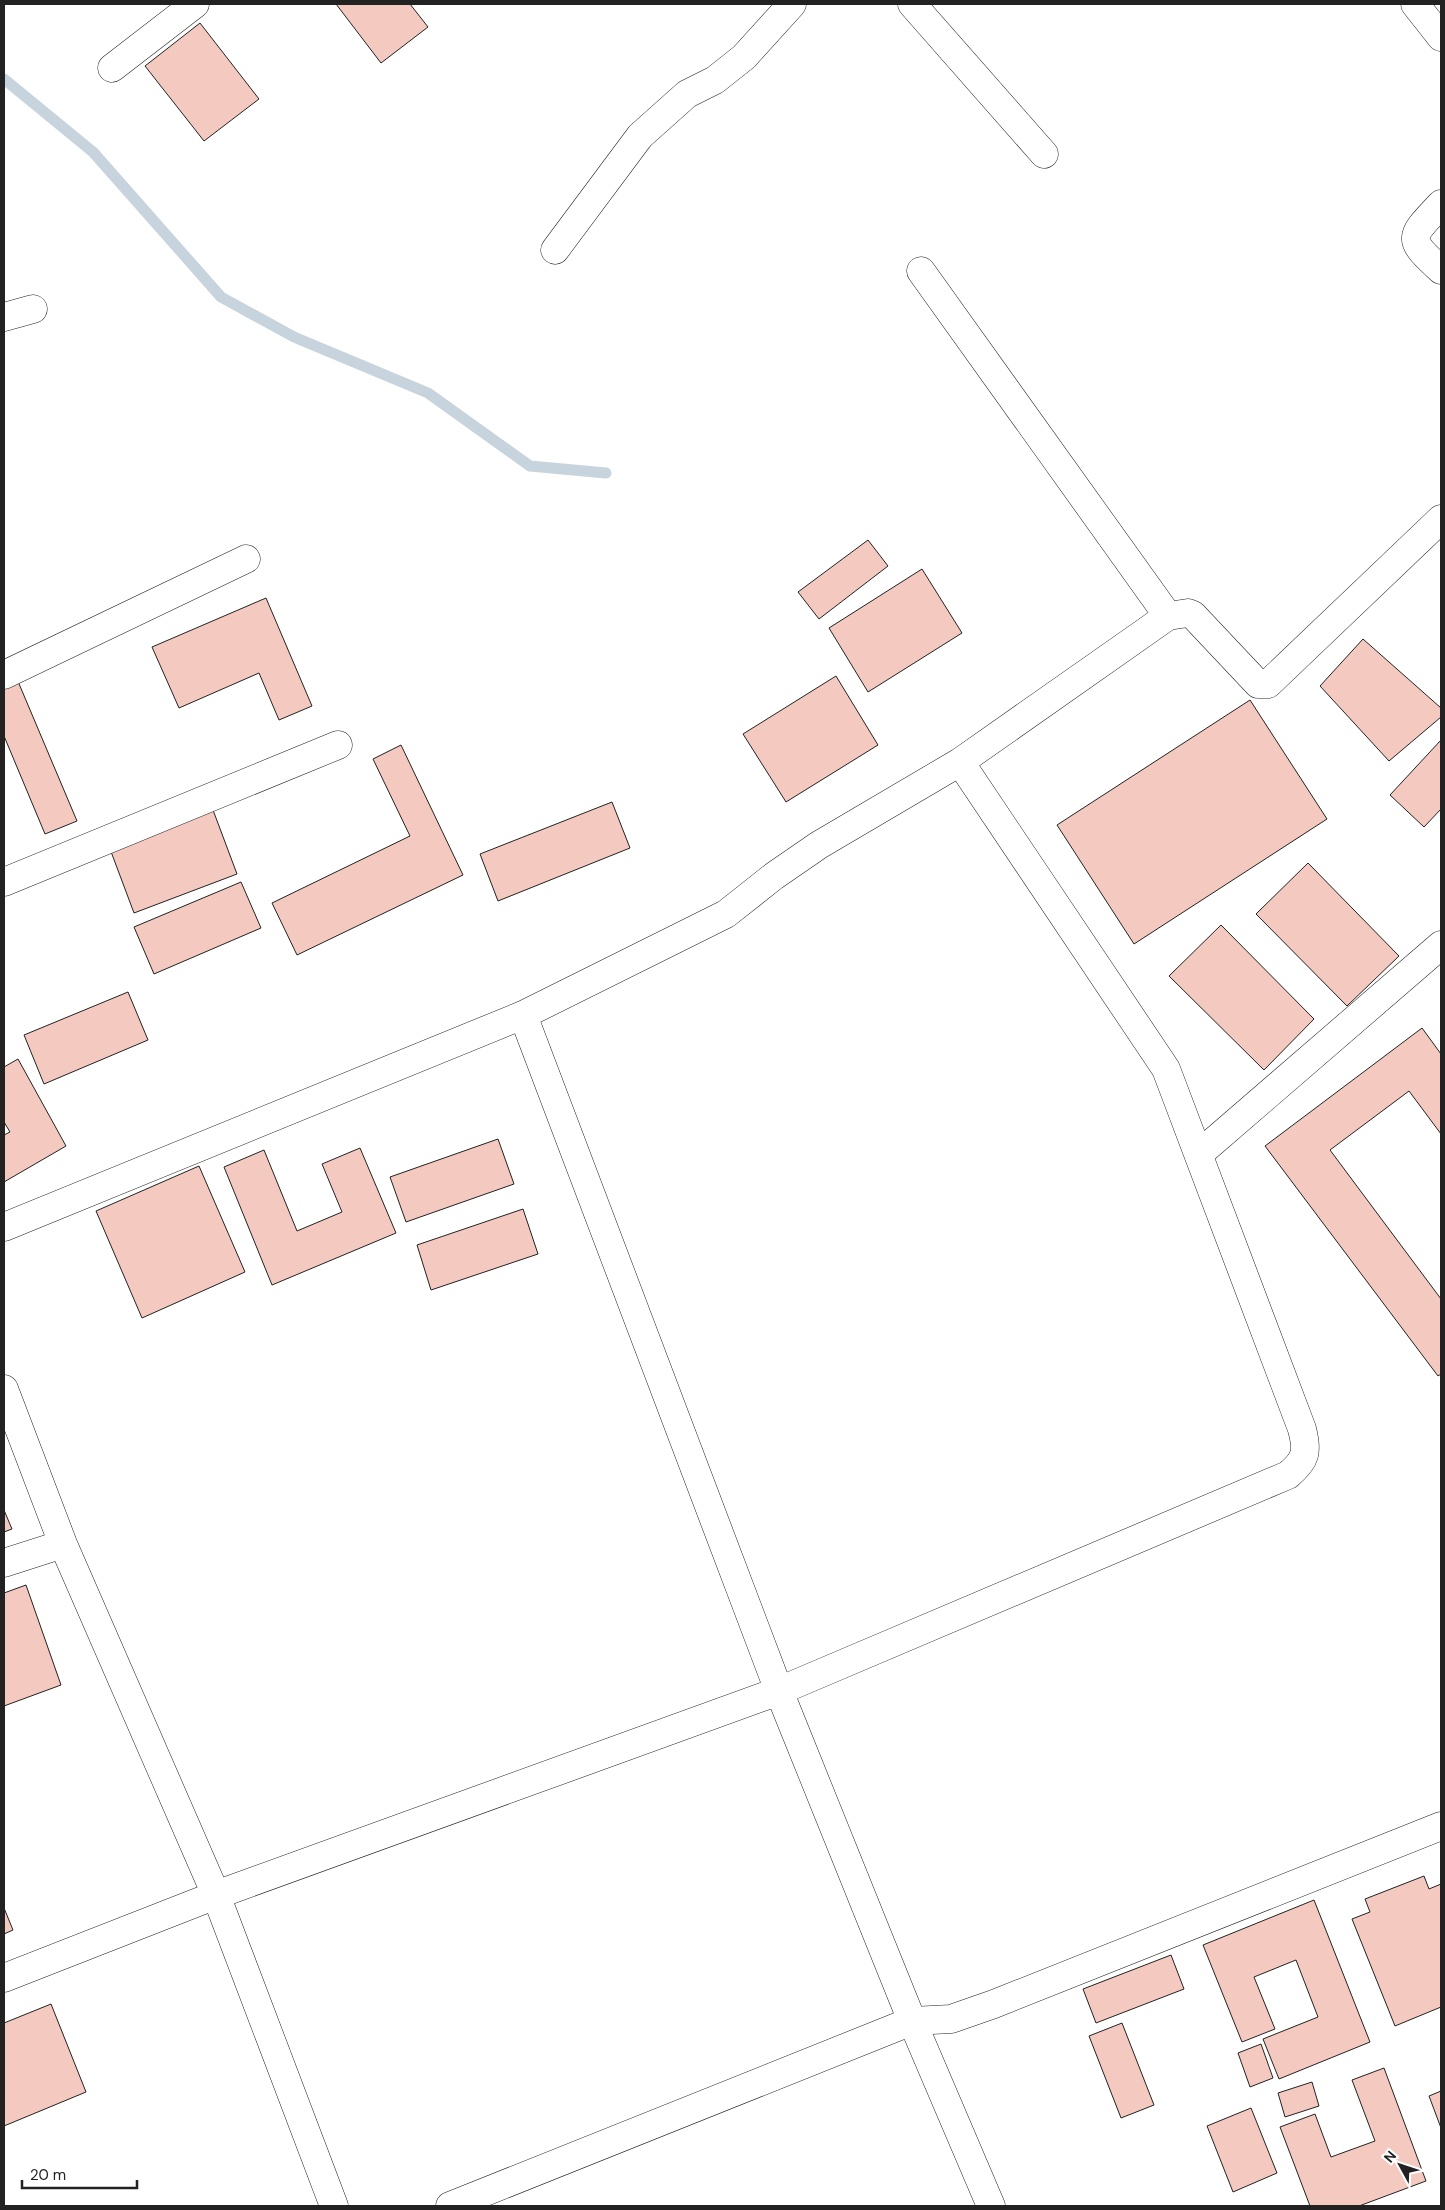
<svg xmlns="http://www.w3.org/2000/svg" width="1445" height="2210" viewBox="0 0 1445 2210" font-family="'DM Sans',sans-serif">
<rect width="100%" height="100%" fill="#fff"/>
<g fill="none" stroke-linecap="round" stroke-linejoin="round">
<!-- stream -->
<path stroke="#c7d3dd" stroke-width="11" d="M 4,79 L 93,152 L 221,297 L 294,337 L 428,393 L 530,466 L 606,473"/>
</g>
<!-- building -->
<path fill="#f3c9c0" stroke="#222" d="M 336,4 L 410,4 L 428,27 L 381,63 Z
M 200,23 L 259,99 L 204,141 L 145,66 Z
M 868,540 L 888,566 L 819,619 L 798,592 Z
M 922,569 L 962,633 L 868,692 L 829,628 Z
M 266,598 L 312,706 L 279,720 L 259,673 L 179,708 L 152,647 Z
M 1363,639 L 1441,708 L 1441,717 L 1389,761 L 1320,686 Z
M 836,676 L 878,745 L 786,802 L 743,734 Z
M 17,679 L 77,821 L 45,834 L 4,736 L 4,684 Z
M 1250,700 L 1327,819 L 1134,944 L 1057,825 Z
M 1441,740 L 1441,809 L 1424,827 L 1390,795 Z
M 401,745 L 463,875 L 297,955 L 272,903 L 410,836 L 373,759 Z
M 612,802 L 630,848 L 498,901 L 480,854 Z
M 213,810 L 237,874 L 134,913 L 110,849 Z
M 1308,863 L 1399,956 L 1347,1006 L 1256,914 Z
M 241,882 L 261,928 L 154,974 L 134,927 Z
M 1221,925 L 1314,1019 L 1264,1070 L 1169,976 Z
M 128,992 L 148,1040 L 44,1084 L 24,1035 Z
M 1422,1028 L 1441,1054 L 1441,1134 L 1409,1091 L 1330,1150 L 1441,1299 L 1441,1374 L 1438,1376 L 1265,1146 Z
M 18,1059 L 66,1146 L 4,1182 L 4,1135 L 10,1132 L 4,1122 L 4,1067 Z
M 498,1139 L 514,1184 L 406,1222 L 390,1177 Z
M 360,1148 L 396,1233 L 272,1285 L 224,1167 L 264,1150 L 297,1231 L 342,1212 L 322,1164 Z
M 199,1166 L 245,1272 L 142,1318 L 96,1211 Z
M 523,1209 L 538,1254 L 431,1290 L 417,1245 Z
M 4,1510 L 12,1529 L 4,1532 Z
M 26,1585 L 61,1685 L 4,1706 L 4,1593 Z
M 1424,1876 L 1429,1889 L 1441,1884 L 1441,2007 L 1395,2026 L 1352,1919 L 1370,1912 L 1365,1899 Z
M 1314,1900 L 1370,2042 L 1279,2079 L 1263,2039 L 1318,2017 L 1296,1960 L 1254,1977 L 1275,2029 L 1242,2042 L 1203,1945 Z
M 4,1908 L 13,1930 L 4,1934 Z
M 1171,1955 L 1184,1989 L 1096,2023 L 1083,1989 Z
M 51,2004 L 86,2092 L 4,2126 L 4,2023 Z
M 1122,2023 L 1154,2105 L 1121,2118 L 1089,2036 Z
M 1261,2044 L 1273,2078 L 1250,2087 L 1238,2053 Z
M 1384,2068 L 1426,2181 L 1359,2206 L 1310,2206 L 1280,2127 L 1315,2114 L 1331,2157 L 1375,2141 L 1352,2080 Z
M 1312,2082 L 1319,2106 L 1285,2117 L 1278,2093 Z
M 1441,2091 L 1441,2128 L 1429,2096 Z
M 1251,2108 L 1277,2173 L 1233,2192 L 1207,2126 Z"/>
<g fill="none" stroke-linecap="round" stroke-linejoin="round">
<defs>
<path id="minor" d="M 912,4 L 1044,154
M 1415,4 L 1441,37
M 112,68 L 195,4
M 1441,204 C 1409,238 1406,238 1441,270
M 555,250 L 640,136 L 687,94 L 715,80 L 744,57 L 792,4
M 921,271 L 1168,616
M 4,317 L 33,309
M 4,675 L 246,559
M 4,882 L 338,745
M 523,1015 L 779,1691 L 912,2021 L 991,2206
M 1199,1154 L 1441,945
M 4,1227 L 523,1015 L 726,914 L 774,876 L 819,845 L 960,762 L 1168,616 L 1188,613 L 1193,615 L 1258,684 L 1268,684 L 1441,519
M 4,1389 L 63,1544 L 216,1895 L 334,2206
M 4,1563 L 63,1544
M 4,1978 L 216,1895 L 779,1691 L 1288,1475 C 1306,1460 1308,1452 1302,1429 L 1166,1069 L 960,762
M 450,2206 L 912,2021 L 951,2019 L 994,2004 L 1441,1826"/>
</defs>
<!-- minor casing -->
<use href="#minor" stroke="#222" stroke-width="29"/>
<!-- minor -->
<use href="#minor" stroke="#fff" stroke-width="28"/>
</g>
<!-- border -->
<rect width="1445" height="2210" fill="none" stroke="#222222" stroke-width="10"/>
<!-- north arrow -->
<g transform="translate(1400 2165) rotate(310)" stroke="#ffffff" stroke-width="4" paint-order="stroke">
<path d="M0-4L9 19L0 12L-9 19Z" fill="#222222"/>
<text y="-8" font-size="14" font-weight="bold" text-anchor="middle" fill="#222222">N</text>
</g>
<!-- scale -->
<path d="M22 2180v8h115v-8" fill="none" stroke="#222222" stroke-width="2.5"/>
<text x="30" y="2180" font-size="15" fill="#222222" stroke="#ffffff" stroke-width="4" paint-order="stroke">20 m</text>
</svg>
